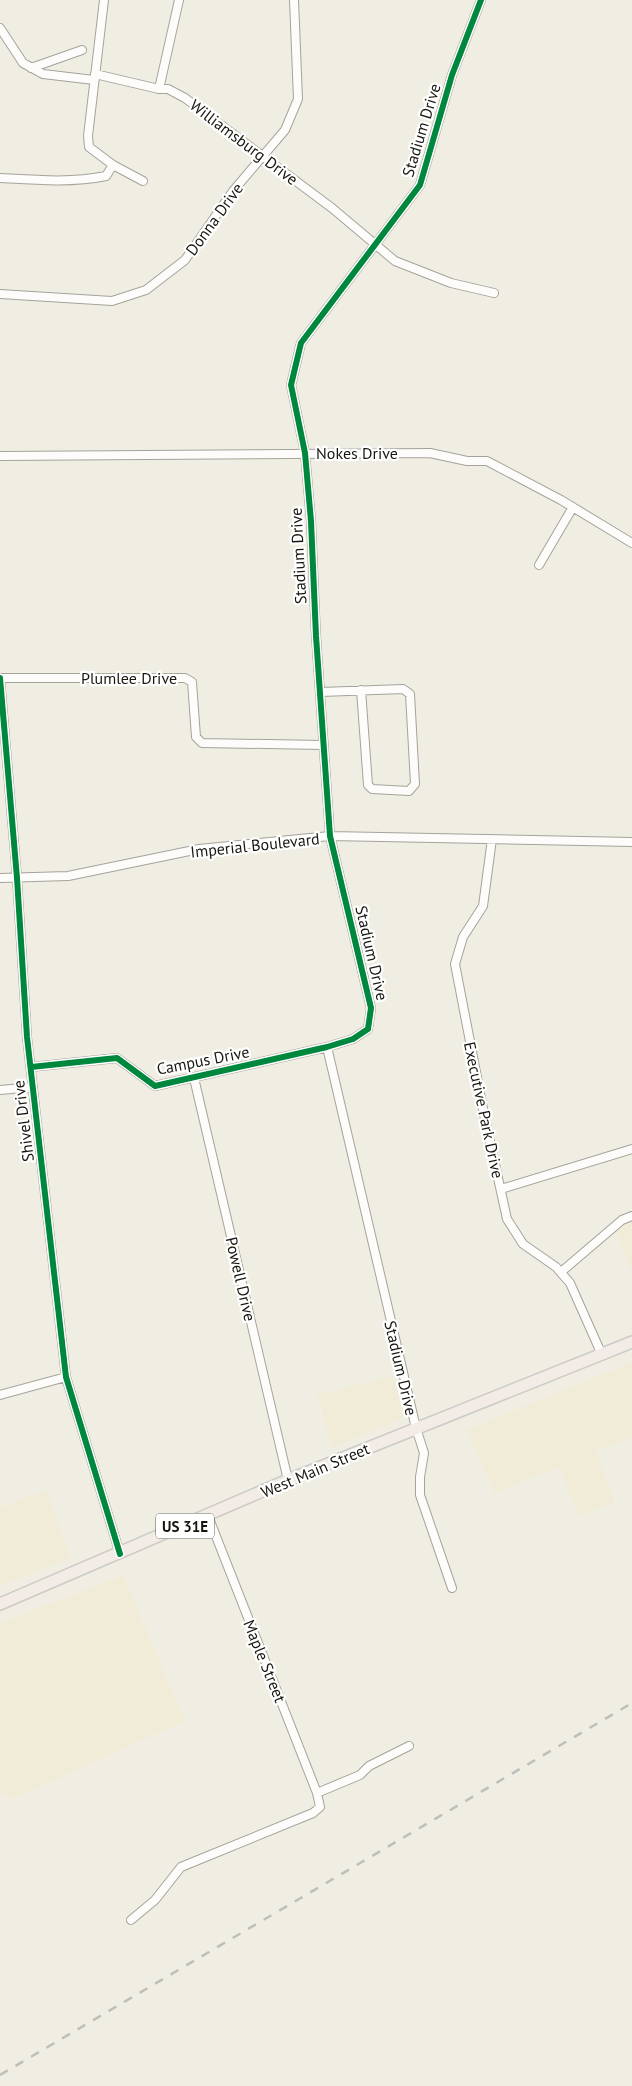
<svg xmlns="http://www.w3.org/2000/svg" width="632" height="2086" viewBox="0 0 632 2086" font-family="'PT Sans',sans-serif">
<rect width="100%" height="100%" fill="#f0eee3"/>
<!-- built -->
<path fill="#f0ecd7" d="M 632,1221 L 632,1271 L 616,1232 Z
M 632,1362 L 632,1438 L 596,1451 L 615,1503 L 578,1516 L 560,1467 L 494,1493 L 467,1430 Z
M 393,1376 L 405,1417 L 332,1448 L 317,1395 Z
M 46,1490 L 71,1558 L 0,1586 L 0,1507 Z
M 123,1575 L 185,1721 L 13,1799 L 0,1794 L 0,1623 Z"/>
<g fill="none" stroke-linecap="round" stroke-linejoin="round">
<defs>
<path id="minor" d="M 0,28 L 23,63 L 43,74 L 94,80
M 31,68 L 82,50
M 95,74 L 159,89 L 168,89 L 185,98 L 332,208 L 395,261 L 451,283 L 494,293
M 159,89 L 179,0
M 113,165 L 143,181
M 0,178 C 36,180 71,183 106,176 L 113,165 L 89,147 L 88,136 L 104,0
M 0,294 L 112,301 L 146,290 L 185,260 L 233,191 L 285,130 L 298,99 L 294,0
M 0,456 L 430,453 L 467,461 L 487,461 L 561,500 L 632,543
M 539,565 L 573,507
M 0,678 L 17,878 L 27,1037 L 66,1377 L 120,1554
M 0,678 L 185,678 L 192,682 L 196,737 L 202,743 L 323,745
M 321,692 L 403,689 L 410,694 L 415,784 L 409,791 L 372,789 L 368,785 L 361,690
M 492,839 L 483,906 L 463,937 L 455,964 L 485,1119 L 507,1219 L 523,1244 L 556,1267 L 570,1283 L 602,1355
M 0,878 L 68,876 L 199,849 L 330,836 L 632,842
M 327,1047 L 416,1428 L 424,1453 L 420,1477 L 420,1495 L 452,1588
M 31,1067 L 117,1058 L 155,1086 L 327,1047 L 353,1039 L 368,1029 L 371,1008 L 330,836 L 316,636 L 311,521 L 305,453 L 291,385 L 301,343 L 420,185 L 452,75 L 481,0
M 194,1078 L 288,1480
M 0,1090 L 33,1087
M 501,1189 L 632,1149
M 561,1272 L 622,1220 L 632,1216
M 0,1395 L 66,1377
M 317,1793 L 360,1775 L 369,1766 L 409,1746
M 131,1920 L 155,1900 L 181,1867 L 313,1813 L 320,1807 L 317,1793 L 208,1516"/>
<path id="primary" d="M 0,1604 L 288,1480 L 632,1342"/>
</defs>
<!-- minor casing -->
<use href="#minor" stroke="#a5a39a" stroke-width="10"/>
<!-- primary casing -->
<use href="#primary" stroke="#cbcac5" stroke-width="14"/>
<!-- minor -->
<use href="#minor" stroke="#fdfcfb" stroke-width="8"/>
<!-- primary -->
<use href="#primary" stroke="#f3ece6" stroke-width="11"/>
<!-- rail -->
<path stroke="#bebebb" stroke-width="2.5" stroke-dasharray="9 9" stroke-linecap="butt" d="M 0,2075 L 632,1703"/>
<defs>
<path id="cycleway" d="M 0,678 L 17,878 L 27,1037 L 66,1377 L 120,1554
M 31,1067 L 117,1058 L 155,1086 L 327,1047 L 353,1039 L 368,1029 L 371,1008 L 330,836 L 316,636 L 311,521 L 305,453 L 291,385 L 301,343 L 420,185 L 452,75 L 481,0"/>
</defs>
<!-- cycleway casing -->
<use href="#cycleway" stroke="#fff" stroke-width="9"/>
<!-- cycleway -->
<use href="#cycleway" stroke="#00873e" stroke-width="6"/>
</g>
<g text-anchor="middle" dominant-baseline="central" stroke-width="4.5" stroke-linejoin="round" paint-order="stroke">
<!-- shield labels -->
<rect fill="#fff" stroke="#5d5c57" stroke-width="1" x="156" y="1513.5" width="58" height="25" rx="4"/>
<g font-size="15" font-weight="bold" fill="#17160f">
<text x="185" y="1526">US 31E</text>
</g>
<!-- street labels -->
<g font-size="16" fill="#17160f" stroke="#fff">
<text transform="translate(421 130) rotate(-73)">Stadium Drive</text>
<text transform="translate(244 142) rotate(37)">Williamsburg Drive</text>
<text transform="translate(214 219) rotate(-54)">Donna Drive</text>
<text x="357" y="453">Nokes Drive</text>
<text transform="translate(298 556) rotate(-93)">Stadium Drive</text>
<text x="129" y="678">Plumlee Drive</text>
<text transform="translate(255 845) rotate(-6)">Imperial Boulevard</text>
<text transform="translate(372 953) rotate(77)">Stadium Drive</text>
<text transform="translate(203 1060) rotate(-11)">Campus Drive</text>
<text transform="translate(484 1110) rotate(78)">Executive Park Drive</text>
<text transform="translate(23 1121) rotate(-97)">Shivel Drive</text>
<text transform="translate(241 1279) rotate(77)">Powell Drive</text>
<text transform="translate(401 1368) rotate(77)">Stadium Drive</text>
<text transform="translate(315 1470) rotate(-23)">West Main Street</text>
<text transform="translate(265 1661) rotate(68)">Maple Street</text>
</g>
</g>
</svg>
